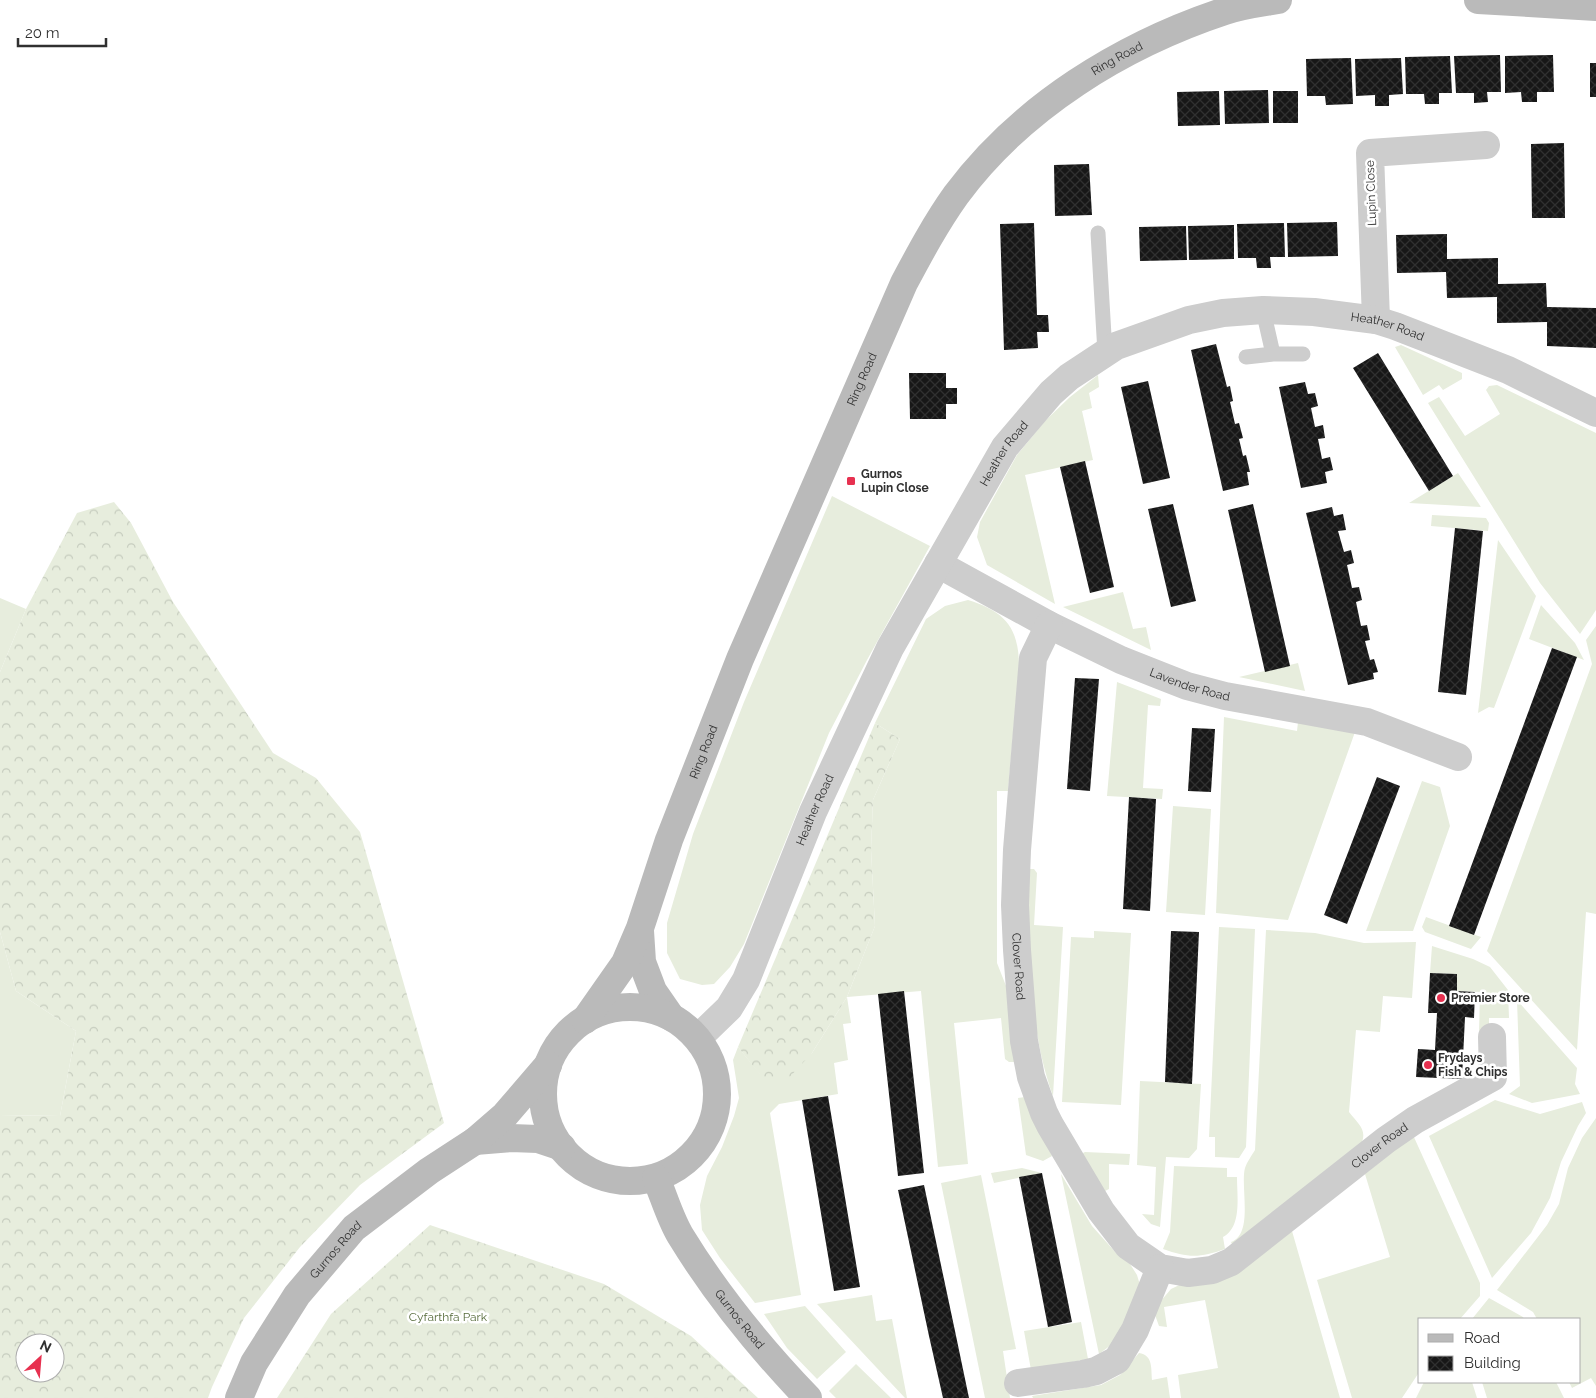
<svg xmlns="http://www.w3.org/2000/svg" width="1596" height="1398" viewBox="0 0 1596 1398" font-family="Raleway,sans-serif">
<defs>
<pattern id="forest-crowns" width="20" height="18" patternUnits="userSpaceOnUse" patternTransform="scale(1.25)"><rect width="20" height="18" fill="#e7eddd"/><path d="M2 6a3 3 0 1 1 6 0M12 15a3 3 0 1 1 6 0" fill="none" stroke="#c6ccbe"/></pattern>
<pattern id="building-cross-hatch" width="8" height="8" patternUnits="userSpaceOnUse" patternTransform="scale(1.25)"><rect width="8" height="8" fill="#171717"/><path d="M0 0l8 8M0 8l8-8" fill="none" stroke="#303030"/></pattern>
</defs>
<rect width="100%" height="100%" fill="#fff"/>
<!-- grass -->
<path fill="#e7eddd" d="M 1401,345 L 1462,373 L 1462,379 L 1443,390 L 1439,385 L 1423,395 L 1395,347 Z
M 1098,375 L 1099,387 L 1089,393 L 1092,408 L 1082,411 L 1093,460 L 1025,475 L 1055,604 L 987,565 L 977,537 L 980,522 L 1017,455 L 1045,421 L 1070,397 Z
M 1497,385 L 1596,433 L 1596,610 L 1580,634 L 1540,583 L 1428,403 L 1439,397 L 1465,436 L 1500,414 L 1486,390 L 1489,386 Z
M 1458,473 L 1481,507 L 1409,503 Z
M 832,496 L 930,546 L 867,660 L 829,733 L 744,944 L 730,967 L 714,984 L 702,985 L 680,979 L 667,953 L 667,923 L 693,834 L 744,702 Z
M 1432,515 L 1486,518 L 1489,523 L 1488,531 L 1431,526 Z
M 1498,540 L 1536,596 L 1494,708 L 1489,707 L 1478,713 Z
M 1123,592 L 1133,629 L 1146,627 L 1151,650 L 1063,607 Z
M 0,598 L 26,609 L 0,672 Z
M 968,600 C 1004,611 1019,627 1019,666 L 1008,791 L 997,791 L 997,963 L 1008,991 L 1015,1062 L 1009,1062 L 1005,1059 L 1001,1018 L 954,1023 L 968,1164 L 938,1167 L 921,991 L 847,997 L 851,1023 L 843,1024 L 848,1060 L 834,1063 L 838,1094 L 779,1104 L 770,1113 L 801,1295 L 755,1303 L 720,1258 L 702,1230 L 700,1205 L 707,1176 L 722,1147 L 734,1116 L 739,1098 L 733,1060 L 738,1047 L 765,1080 L 812,1053 L 847,997 L 875,926 L 871,849 L 873,800 L 900,739 L 875,723 L 926,619 L 945,606 Z
M 1541,605 L 1575,643 L 1584,660 L 1529,639 Z
M 1596,626 L 1596,914 L 1586,912 L 1577,1050 L 1487,951 L 1592,664 L 1586,640 Z
M 1298,663 L 1305,691 L 1239,677 Z
M 1117,682 L 1161,699 L 1160,706 L 1148,705 L 1143,788 L 1163,789 L 1162,799 L 1107,796 Z
M 1224,717 L 1297,731 L 1298,722 L 1355,732 L 1288,920 L 1216,913 Z
M 1422,781 L 1440,787 L 1450,826 L 1413,931 L 1366,931 Z
M 1173,806 L 1211,809 L 1205,915 L 1166,912 Z
M 1030,869 L 1034,869 L 1037,873 L 1034,925 L 1063,927 L 1053,1096 C 1027,1024 1030,946 1027,870 Z
M 1426,917 L 1481,937 L 1471,949 L 1425,932 L 1422,927 Z
M 1219,927 L 1255,929 L 1246,1147 L 1239,1158 L 1215,1157 L 1215,1137 L 1209,1137 Z
M 1266,930 L 1315,933 L 1364,943 L 1416,942 L 1412,998 L 1383,996 L 1380,1032 L 1356,1030 L 1349,1112 C 1360,1126 1369,1131 1359,1148 L 1233,1246 L 1231,1242 C 1254,1234 1240,1186 1245,1168 C 1247,1162 1252,1155 1255,1150 Z
M 1094,931 L 1131,933 L 1121,1105 L 1062,1102 L 1071,937 L 1094,938 Z
M 0,932 L 16,991 L 76,1031 L 60,1116 L 0,1115 Z
M 1432,946 L 1473,959 L 1490,967 L 1508,990 L 1509,1018 L 1489,1018 L 1489,1028 L 1484,1032 L 1479,1033 L 1480,992 L 1457,991 L 1457,974 L 1430,973 Z
M 1517,1000 L 1577,1068 L 1575,1084 L 1580,1094 L 1532,1103 L 1509,1094 L 1520,1086 Z
M 1140,1081 L 1201,1084 L 1197,1149 L 1189,1158 L 1166,1157 L 1160,1227 L 1151,1224 L 1142,1214 L 1154,1215 L 1156,1167 L 1137,1165 Z
M 1025,1097 L 1052,1156 L 1043,1161 L 1026,1155 L 1018,1098 Z
M 1495,1100 L 1540,1114 L 1582,1102 L 1586,1113 L 1578,1126 L 1561,1162 L 1550,1198 L 1531,1233 L 1492,1278 L 1429,1136 Z
M 1596,1118 L 1596,1386 L 1591,1378 L 1572,1388 L 1569,1382 L 1580,1382 L 1580,1319 L 1537,1319 L 1533,1312 L 1497,1290 L 1547,1225 L 1559,1204 L 1568,1168 L 1582,1138 Z
M 1413,1135 L 1480,1283 L 1480,1296 L 1460,1319 L 1420,1319 L 1420,1371 L 1402,1398 L 1352,1398 L 1317,1280 L 1390,1257 L 1365,1174 Z
M 1085,1152 L 1130,1154 L 1129,1165 L 1109,1164 L 1109,1189 L 1105,1191 L 1081,1154 Z
M 1174,1166 L 1227,1168 L 1227,1177 L 1237,1177 C 1237,1197 1242,1227 1223,1237 L 1225,1249 C 1200,1258 1188,1258 1163,1249 L 1170,1232 Z
M 1022,1168 L 1042,1173 L 994,1183 L 991,1173 Z
M 1061,1174 L 1092,1226 L 1117,1254 L 1130,1264 L 1137,1275 L 1140,1285 L 1115,1342 L 1099,1354 Z
M 981,1175 L 1016,1349 L 1003,1351 L 1010,1398 L 985,1398 L 941,1183 Z
M 1292,1231 L 1340,1398 L 1181,1398 L 1178,1375 L 1218,1368 L 1205,1300 L 1164,1307 L 1167,1327 L 1159,1326 L 1155,1315 L 1160,1302 L 1171,1289 Z
M 872,1295 L 876,1321 L 892,1319 L 907,1398 L 905,1398 L 817,1304 Z
M 1489,1298 L 1523,1317 L 1524,1319 L 1472,1319 Z
M 805,1306 L 846,1352 L 817,1379 L 787,1348 L 764,1314 Z
M 1081,1322 L 1088,1359 L 1031,1370 L 1024,1331 Z
M 1139,1353 C 1153,1355 1151,1368 1152,1380 L 1167,1377 L 1170,1398 L 1033,1398 L 1032,1396 L 1101,1385 L 1120,1375 Z
M 856,1364 L 891,1398 L 836,1398 L 829,1391 Z
M 1424,1382 L 1472,1382 L 1477,1398 L 1416,1398 Z
M 1482,1382 L 1556,1382 L 1564,1398 L 1487,1398 Z"/>
<!-- forest -->
<path fill="url(#forest-crowns)" fill-rule="evenodd" d="M 114,502 L 131,523 L 173,602 L 273,753 L 316,778 L 360,832 L 444,1123 L 360,1185 L 300,1247 L 244,1318 L 212,1387 L 208,1398 L 0,1398 L 0,1115 L 60,1116 L 76,1031 L 16,991 L 0,932 L 0,672 L 26,609 L 77,513 ZM 25,1343 L 55,1343 L 55,1373 L 25,1373 Z
M 875,723 L 900,739 L 873,800 L 871,849 L 875,926 L 847,997 L 812,1053 L 786,1081 L 765,1081 L 738,1047 Z
M 430,1225 L 604,1284 L 691,1336 L 758,1398 L 277,1398 L 331,1314 Z"/>
<!-- building -->
<path fill="url(#building-cross-hatch)" d="M 1500,55 L 1501,92 L 1487,92 L 1488,102 L 1474,103 L 1474,93 L 1456,93 L 1454,56 Z
M 1553,55 L 1554,92 L 1537,92 L 1537,102 L 1522,102 L 1521,92 L 1505,93 L 1505,56 Z
M 1450,56 L 1452,93 L 1439,93 L 1439,104 L 1425,104 L 1424,94 L 1406,94 L 1405,57 Z
M 1351,58 L 1353,104 L 1326,105 L 1325,96 L 1307,96 L 1306,59 Z
M 1401,58 L 1403,94 L 1389,95 L 1389,106 L 1375,106 L 1375,95 L 1356,96 L 1355,59 Z
M 1590,63 L 1596,63 L 1596,97 L 1590,97 Z
M 1268,90 L 1269,123 L 1225,124 L 1224,91 Z
M 1219,91 L 1220,125 L 1178,126 L 1177,92 Z
M 1273,91 L 1298,91 L 1298,123 L 1273,123 Z
M 1564,143 L 1565,218 L 1532,218 L 1531,144 Z
M 1089,164 L 1092,215 L 1055,216 L 1054,165 Z
M 1337,222 L 1338,256 L 1288,257 L 1287,223 Z
M 1034,223 L 1037,315 L 1048,315 L 1049,332 L 1037,332 L 1038,348 L 1004,350 L 1000,224 Z
M 1284,223 L 1285,257 L 1270,257 L 1271,268 L 1257,268 L 1256,258 L 1238,258 L 1237,224 Z
M 1234,225 L 1234,259 L 1189,260 L 1188,226 Z
M 1186,226 L 1187,260 L 1140,261 L 1139,227 Z
M 1447,234 L 1447,259 L 1498,258 L 1498,284 L 1546,283 L 1547,307 L 1596,308 L 1596,348 L 1547,346 L 1547,322 L 1497,323 L 1497,297 L 1447,298 L 1446,272 L 1397,273 L 1396,235 Z
M 1216,344 L 1227,387 L 1230,386 L 1233,401 L 1230,402 L 1235,424 L 1239,423 L 1243,438 L 1239,439 L 1243,456 L 1246,455 L 1250,472 L 1247,472 L 1249,485 L 1223,491 L 1191,350 Z
M 1378,353 L 1453,476 L 1429,491 L 1353,368 Z
M 909,373 L 946,373 L 946,388 L 957,388 L 957,404 L 946,404 L 946,419 L 910,419 Z
M 1148,381 L 1170,478 L 1143,484 L 1121,387 Z
M 1305,382 L 1308,394 L 1315,393 L 1318,406 L 1311,408 L 1315,427 L 1323,425 L 1325,438 L 1318,439 L 1322,459 L 1330,457 L 1333,470 L 1325,472 L 1327,483 L 1301,488 L 1279,387 Z
M 1085,461 L 1114,587 L 1090,593 L 1060,467 Z
M 1173,504 L 1196,601 L 1171,607 L 1148,509 Z
M 1253,504 L 1290,666 L 1265,672 L 1228,510 Z
M 1332,507 L 1334,516 L 1343,514 L 1346,530 L 1338,531 L 1344,552 L 1351,550 L 1354,563 L 1347,565 L 1352,588 L 1359,587 L 1362,600 L 1356,602 L 1361,626 L 1367,625 L 1370,640 L 1365,641 L 1370,660 L 1374,659 L 1378,672 L 1373,673 L 1374,679 L 1348,685 L 1306,513 Z
M 1455,528 L 1483,531 L 1466,695 L 1438,692 Z
M 1552,648 L 1577,657 L 1474,935 L 1449,926 Z
M 1075,678 L 1099,679 L 1090,791 L 1067,789 Z
M 1192,728 L 1215,729 L 1211,792 L 1188,791 Z
M 1377,777 L 1400,786 L 1347,924 L 1324,915 Z
M 1129,797 L 1156,799 L 1150,911 L 1123,909 Z
M 1171,931 L 1199,932 L 1192,1084 L 1165,1082 Z
M 1430,973 L 1457,974 L 1457,991 L 1475,992 L 1474,1018 L 1465,1017 L 1462,1079 L 1416,1077 L 1418,1049 L 1435,1050 L 1437,1013 L 1428,1013 Z
M 904,991 L 924,1173 L 898,1176 L 878,994 Z
M 828,1096 L 860,1287 L 834,1291 L 802,1100 Z
M 1042,1173 L 1072,1322 L 1048,1327 L 1019,1177 Z
M 924,1185 L 955,1331 L 969,1398 L 943,1398 L 929,1336 L 898,1190 Z"/>
<g fill="none" stroke-linecap="round" stroke-linejoin="round">
<!-- lane -->
<path stroke="#cdcdcd" stroke-width="15" d="M 1098,233 L 1105,353
M 1263,310 L 1273,354
M 1246,357 L 1273,354 L 1303,354"/>
<!-- street -->
<g stroke="#cdcdcd" stroke-width="28">
<path d="M 1376,320 L 1370,153 L 1486,145"/>
<path id="s1" d="M 938,564 L 1049,625 L 1121,660 L 1164,677 L 1187,686 L 1225,696 L 1367,722 L 1458,757"/>
<path id="s2" d="M 1049,625 L 1033,658 L 1017,850 L 1015,905 L 1017,950 L 1024,1041 L 1031,1077 L 1044,1113 L 1050,1125 L 1101,1211 L 1128,1246 L 1160,1268 L 1188,1273 L 1212,1270 L 1231,1262 L 1386,1140 L 1415,1120 L 1493,1077 L 1492,1037"/>
<path id="s3" d="M 699,1037 L 729,1008 L 746,980 L 813,812 L 890,648 L 1005,447 L 1051,393 L 1069,377 L 1116,346 L 1189,320 L 1223,313 L 1263,310 L 1314,312 L 1376,320 L 1395,326 L 1508,370 L 1596,413"/>
<path d="M 1018,1383 L 1083,1374 L 1096,1371 L 1117,1360 L 1135,1330 L 1160,1268"/>
</g>
<!-- secondary -->
<g stroke="#bababa" stroke-width="28">
<path d="M 1478,0 L 1596,7"/>
<path d="M 640,931 L 642,962 L 653,991 L 671,1017"/>
<circle cx="630" cy="1094" r="87"/>
<path id="s4" d="M 585,1020 L 625,963 L 640,928 L 669,840 L 740,659 L 904,283 C 920,253 936,223 956,195 C 1021,107 1122,45 1225,11 C 1242,5 1260,3 1278,0"/>
<path d="M 475,1141 L 511,1138 L 538,1139 L 562,1147"/>
<path id="s5" d="M 656,1178 C 664,1197 670,1218 680,1235 C 716,1294 760,1348 808,1398"/>
<path id="s6" d="M 239,1398 L 254,1363 L 297,1295 L 354,1228 L 429,1171 L 475,1141 L 505,1115 L 548,1065"/>
</g>
</g>
<!-- markers -->
<g fill="#e73150" stroke="#fff" stroke-width="2">
<rect x="846" y="476" width="10" height="10" rx="2.5"/>
<circle cx="1441" cy="998" r="5"/>
<circle cx="1428" cy="1065" r="5"/>
</g>
<g text-anchor="middle" dominant-baseline="central" stroke-width="5" stroke-linejoin="round" paint-order="stroke">
<!-- street labels -->
<g font-size="12" fill="#303030" stroke="#fff">
<text stroke="none"><textPath href="#s4" startOffset="1120">Ring Road</textPath></text>
<text transform="translate(1371 193) rotate(-92)">Lupin Close</text>
<text stroke="none"><textPath href="#s3" startOffset="1098">Heather Road</textPath></text>
<text stroke="none"><textPath href="#s4" startOffset="700">Ring Road</textPath></text>
<text stroke="none"><textPath href="#s3" startOffset="662">Heather Road</textPath></text>
<text stroke="none"><textPath href="#s1" startOffset="280">Lavender Road</textPath></text>
<text stroke="none"><textPath href="#s4" startOffset="295">Ring Road</textPath></text>
<text stroke="none"><textPath href="#s3" startOffset="258">Heather Road</textPath></text>
<text stroke="none"><textPath href="#s2" startOffset="346">Clover Road</textPath></text>
<text stroke="none"><textPath href="#s2" startOffset="954">Clover Road</textPath></text>
<text stroke="none"><textPath href="#s6" startOffset="178">Gurnos Road</textPath></text>
<text stroke="none"><textPath href="#s5" startOffset="165">Gurnos Road</textPath></text>
</g>
<!-- poi labels -->
<g font-size="12" font-weight="bold" fill="#303030" stroke="#fff" text-anchor="start">
<text x="861" y="474">Gurnos<tspan x="861" dy="14">Lupin Close</tspan></text>
<text x="1451" y="998">Premier Store</text>
<text x="1438" y="1058">Frydays<tspan x="1438" dy="14">Fish &amp; Chips</tspan></text>
</g>
<!-- park labels -->
<g font-size="12" fill="#576c3c" stroke="#fff">
<text x="448" y="1317">Cyfarthfa Park</text>
</g>
</g>
<!-- legend -->
<rect x="1418" y="1318" width="162" height="65" fill="#ffffff" stroke="#acacac"/>
<rect x="1428" y="1334" width="25" height="8" fill="#bababa" stroke="#acacac"/>
<text x="1464" y="1343" font-size="15" fill="#303030">Road</text>
<rect x="1428" y="1356" width="25" height="15" fill="url(#building-cross-hatch)" stroke="#acacac"/>
<text x="1464" y="1368" font-size="15" fill="#303030">Building</text>
<!-- north arrow -->
<g transform="translate(40 1358) rotate(26)"><circle r="24" fill="#ffffff" stroke="#acacac"/>
<path d="M0-4L9 19L0 12L-9 19Z" fill="#e73150"/>
<text y="-8" font-size="14" font-weight="bold" text-anchor="middle" fill="#303030">N</text>
</g>
<!-- scale -->
<path d="M18 38v8h88v-8" fill="none" stroke="#303030" stroke-width="2.5"/>
<text x="25" y="38" font-size="15" fill="#303030" stroke="#ffffff" stroke-width="4" paint-order="stroke">20 m</text>
</svg>
